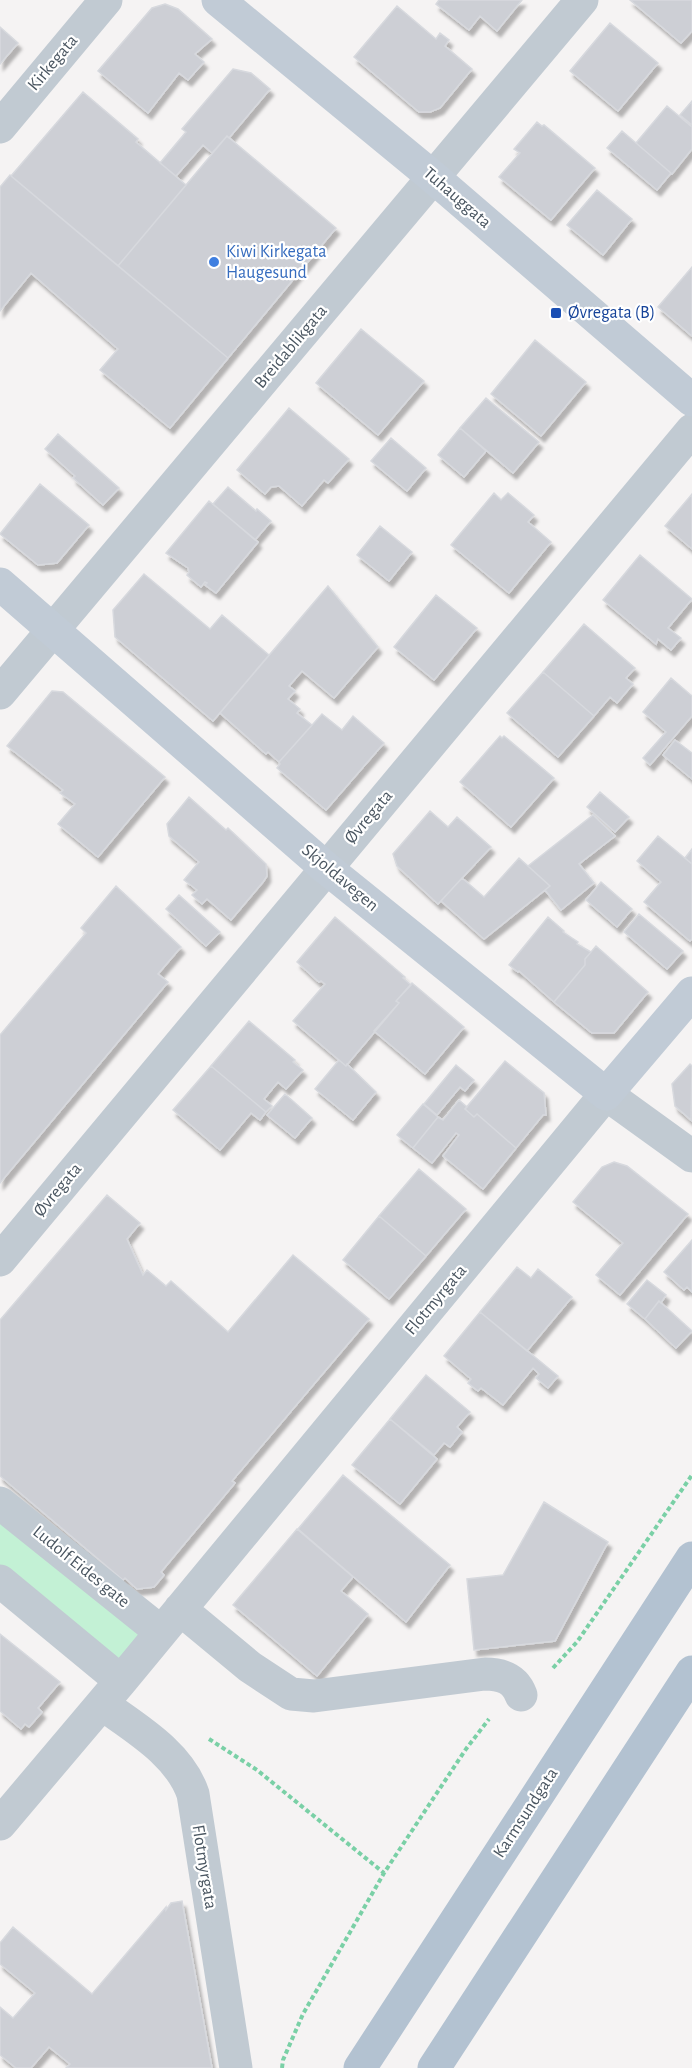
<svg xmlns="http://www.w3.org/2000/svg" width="692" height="2068" viewBox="0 0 692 2068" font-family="'Alegreya Sans',sans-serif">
<defs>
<filter id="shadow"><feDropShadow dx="3.5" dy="6" stdDeviation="1.5" flood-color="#0004"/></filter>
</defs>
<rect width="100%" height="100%" fill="#f5f3f3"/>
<!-- green -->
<path fill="#c3f1d5" d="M 0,1503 L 161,1632 L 121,1681 L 0,1581 Z"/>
<!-- building -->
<path fill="#cdcfd5" stroke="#d7d9de" stroke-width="1.5" filter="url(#shadow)" d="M 439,0 L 522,0 L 497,31 L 480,16 L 469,30 L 436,4 Z
M 630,0 L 692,0 L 692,31 L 681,43 Z
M 165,4 L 178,9 L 212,39 L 195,54 L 204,62 L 188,80 L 179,73 L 148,113 L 98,71 L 152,8 Z
M 397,6 L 436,39 L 440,33 L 449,40 L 445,46 L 472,69 L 440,108 L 430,112 L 419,112 L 354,57 Z
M 610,23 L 658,63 L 618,111 L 570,71 Z
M 0,27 L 18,43 L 0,64 Z
M 233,69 L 251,73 L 270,89 L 229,138 L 227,136 L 212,153 L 203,145 L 176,176 L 160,163 L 186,132 L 182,129 Z
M 83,92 L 138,139 L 136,142 L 186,185 L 118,266 L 11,176 Z
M 692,101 L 692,125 L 680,115 Z
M 667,106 L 692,127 L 692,149 L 672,174 L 636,143 Z
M 537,122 L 542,126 L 544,125 L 595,168 L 551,220 L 499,177 L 520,153 L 514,149 Z
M 622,131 L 671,173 L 657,190 L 607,148 Z
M 227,136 L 336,228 L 228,358 L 118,266 Z
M 10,175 L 228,358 L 170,428 L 100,370 L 118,349 L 31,273 L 0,311 L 0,187 Z
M 597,190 L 632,219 L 603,255 L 567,225 Z
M 692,267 L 692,336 L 658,307 Z
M 361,329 L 424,381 L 378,435 L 316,383 Z
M 535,340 L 586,382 L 541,436 L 491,394 Z
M 486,398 L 539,442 L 513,473 L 460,428 Z
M 289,408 L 349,459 L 328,483 L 324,480 L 302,506 L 279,486 L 271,487 L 265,494 L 237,470 Z
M 460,428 L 486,451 L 464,477 L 438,455 Z
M 58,434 L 119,488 L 103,505 L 73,478 L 75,476 L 45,449 Z
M 391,438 L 426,468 L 407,491 L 371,461 Z
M 40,484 L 89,525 L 57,563 L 38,565 L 0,534 Z
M 228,487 L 256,511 L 257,509 L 271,521 L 255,540 L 213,504 Z
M 494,493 L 501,500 L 508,493 L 534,515 L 528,522 L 551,542 L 509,593 L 451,545 Z
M 692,494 L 692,549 L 665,526 Z
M 209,501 L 258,542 L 216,593 L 205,585 L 207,583 L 205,582 L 201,587 L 187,575 L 189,572 L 188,568 L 166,553 Z
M 380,526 L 412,552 L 389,581 L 357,555 Z
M 640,555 L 692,599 L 668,628 L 681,638 L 671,650 L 658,639 L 656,644 L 603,600 Z
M 144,574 L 210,629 L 222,615 L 269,655 L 213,721 L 115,637 L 113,610 Z
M 328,586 L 378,647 L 334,698 L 302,671 L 289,686 L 295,691 L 288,699 L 300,709 L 297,713 L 312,725 L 279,762 L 268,752 L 266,754 L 220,713 Z
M 436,595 L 477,628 L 434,680 L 394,647 Z
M 584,624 L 635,668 L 626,678 L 633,684 L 617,703 L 610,697 L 594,716 L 543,672 Z
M 543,672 L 594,716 L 558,757 L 507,713 Z
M 671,678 L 692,696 L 692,716 L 650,765 L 643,758 L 666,732 L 643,712 Z
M 52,691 L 63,692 L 165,777 L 98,857 L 58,824 L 75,804 L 60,793 L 63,790 L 7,746 Z
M 322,714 L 342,730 L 353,716 L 384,743 L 326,810 L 277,768 L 280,764 L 279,762 Z
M 500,736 L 502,738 L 504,736 L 554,778 L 511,827 L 460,782 Z
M 675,740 L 692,753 L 692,779 L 663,755 Z
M 600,792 L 629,817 L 615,832 L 587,807 Z
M 189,797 L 226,830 L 228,828 L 266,864 L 267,876 L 263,882 L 231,920 L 207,899 L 202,904 L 192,895 L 197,890 L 184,880 L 199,862 L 169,836 L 167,824 Z
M 430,811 L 448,827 L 457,817 L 491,847 L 438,904 L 397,866 L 393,854 Z
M 593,815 L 615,836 L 579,864 L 594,883 L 561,910 L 545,890 L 550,886 L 528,866 Z
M 658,836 L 692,864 L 692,939 L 690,941 L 644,902 L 661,882 L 637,861 Z
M 692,849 L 692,864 L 685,858 Z
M 519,858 L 550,886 L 484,939 L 441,901 L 462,878 L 484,897 Z
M 601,882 L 632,909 L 617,927 L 586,900 Z
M 116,886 L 181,947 L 158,974 L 168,982 L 0,1183 L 0,1035 L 86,933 L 81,928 Z
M 179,895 L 220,932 L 206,946 L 166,909 Z
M 639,914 L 683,951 L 667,969 L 624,932 Z
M 335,917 L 405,977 L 403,978 L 411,985 L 396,1001 L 399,1003 L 346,1066 L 293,1021 L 325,984 L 321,981 L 319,982 L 297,962 Z
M 548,917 L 564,931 L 563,932 L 578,942 L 577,944 L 591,952 L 585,959 L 585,965 L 554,1002 L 519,971 L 518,972 L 509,965 Z
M 596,946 L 648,992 L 614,1033 L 592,1033 L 554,1002 L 585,965 L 585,959 Z
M 412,983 L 464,1027 L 425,1074 L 374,1031 L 399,1003 L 396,1001 Z
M 249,1021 L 295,1060 L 293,1062 L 303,1070 L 286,1089 L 278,1082 L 264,1099 L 272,1106 L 266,1112 L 211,1066 Z
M 339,1060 L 346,1066 L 347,1064 L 376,1092 L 353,1120 L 315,1089 Z
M 505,1061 L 544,1093 L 546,1115 L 543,1115 L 516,1148 L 477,1114 L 474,1117 L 465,1109 Z
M 690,1064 L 692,1066 L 691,1120 L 675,1106 L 672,1084 Z
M 456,1065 L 474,1080 L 465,1091 L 460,1087 L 437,1115 L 424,1104 Z
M 211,1066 L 266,1112 L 260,1120 L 251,1113 L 220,1150 L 173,1110 Z
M 285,1094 L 312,1118 L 295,1138 L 267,1115 Z
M 459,1100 L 467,1107 L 465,1109 L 474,1117 L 477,1114 L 516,1148 L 483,1189 L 443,1156 L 459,1135 L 456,1133 L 432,1163 L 413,1148 L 438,1117 L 443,1120 Z
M 423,1104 L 438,1117 L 413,1148 L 397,1135 Z
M 614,1162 L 627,1166 L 688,1214 L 620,1295 L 596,1275 L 623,1243 L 573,1202 L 602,1167 Z
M 419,1169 L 466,1209 L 426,1256 L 379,1216 Z
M 107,1195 L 140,1223 L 127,1239 L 143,1275 L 147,1270 L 166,1286 L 171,1281 L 228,1332 L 293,1255 L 369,1319 L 232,1481 L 235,1483 L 161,1572 L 164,1575 L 154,1587 L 137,1589 L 125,1578 L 123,1580 L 0,1476 L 0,1320 Z
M 379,1216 L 426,1256 L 389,1299 L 343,1260 Z
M 692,1240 L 692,1292 L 687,1287 L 684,1290 L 664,1272 Z
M 517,1267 L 531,1278 L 538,1269 L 572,1297 L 527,1351 L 480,1312 Z
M 647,1280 L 666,1295 L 661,1303 L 659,1301 L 645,1319 L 627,1304 Z
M 659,1301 L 692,1331 L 676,1348 L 645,1319 Z
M 480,1312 L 558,1376 L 548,1388 L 536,1378 L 539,1374 L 533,1368 L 503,1405 L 481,1388 L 478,1391 L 468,1383 L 471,1379 L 444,1356 Z
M 426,1375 L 470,1412 L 457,1427 L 462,1432 L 450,1447 L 444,1443 L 434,1455 L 390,1419 Z
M 390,1419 L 437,1459 L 400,1504 L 352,1465 Z
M 343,1475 L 450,1565 L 406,1622 L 298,1529 Z
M 544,1502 L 608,1542 L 555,1641 L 474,1650 L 467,1579 L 503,1575 Z
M 297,1529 L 353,1577 L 341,1591 L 368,1614 L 317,1676 L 233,1605 Z
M 0,1634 L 60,1682 L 38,1708 L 42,1712 L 29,1727 L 25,1724 L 21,1729 L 0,1711 Z
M 182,1901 L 212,2068 L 66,2068 L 70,2064 L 49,2047 L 31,2068 L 16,2068 L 0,2055 L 0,2007 L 13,2018 L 35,1993 L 0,1964 L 0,1943 L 13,1927 L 92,1994 L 166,1907 L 166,1910 L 171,1903 Z"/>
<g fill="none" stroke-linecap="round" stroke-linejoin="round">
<!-- path -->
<path stroke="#7ad0a6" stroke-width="4" stroke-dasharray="4.5 3" stroke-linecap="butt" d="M 553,1668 L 577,1642 L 692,1475
M 209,1739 L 257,1770 L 384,1873
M 282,2068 L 283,2060 L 303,2014 L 384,1873 L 466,1749 L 489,1719"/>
<!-- street -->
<path stroke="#c1cad2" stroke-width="33" d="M 0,127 L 106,0
M 0,693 L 582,0
M 0,1260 L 692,430
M 0,1503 L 161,1632
M 0,1581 L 121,1681
M 180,1609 L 250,1667 L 291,1694 L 314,1696 L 485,1674 C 502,1674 515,1679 521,1695
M 102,1704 C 135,1728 179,1753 193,1794 L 236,2068
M 0,1824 L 121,1681 L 606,1094 L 692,1156"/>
<!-- secondary -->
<path stroke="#c1cbd6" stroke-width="33" d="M 218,0 L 433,177 L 692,400
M 0,584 L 326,868 L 606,1094 L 692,993"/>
<!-- primary -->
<path stroke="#b3c2d1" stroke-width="33" d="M 360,2068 L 692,1558
M 434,2068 L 692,1672"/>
</g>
<!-- markers -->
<circle fill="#3f7fe0" stroke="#fff" stroke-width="2" cx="214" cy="262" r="6"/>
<rect fill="#1a4fb4" stroke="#fff" stroke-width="2" x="550" y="307" width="12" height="12" rx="3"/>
<g text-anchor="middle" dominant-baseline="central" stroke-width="4.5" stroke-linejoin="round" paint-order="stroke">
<!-- street labels -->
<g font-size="18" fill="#4a5661" stroke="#fff">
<text transform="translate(53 63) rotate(-50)">Kirkegata</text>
<text transform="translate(457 198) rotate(41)">Tuhauggata</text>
<text transform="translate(291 347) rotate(-50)">Breidablikgata</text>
<text transform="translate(369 817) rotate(-50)">Øvregata</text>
<text transform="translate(340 878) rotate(40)">Skjoldavegen</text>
<text transform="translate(58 1190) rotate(-50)">Øvregata</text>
<text transform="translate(436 1300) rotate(-50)">Flotmyrgata</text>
<text transform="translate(81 1567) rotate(39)">Ludolf Eides gate</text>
<text transform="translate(526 1813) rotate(-57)">Karmsundgata</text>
<text transform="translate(204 1867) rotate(81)">Flotmyrgata</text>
</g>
<!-- shop labels -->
<g font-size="18" fill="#366cbe" stroke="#fff" text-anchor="start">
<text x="226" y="252">Kiwi Kirkegata<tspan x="226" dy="21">Haugesund</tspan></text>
</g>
<!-- transit labels -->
<g font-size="18" fill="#164399" stroke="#fff" text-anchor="start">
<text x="568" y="313">Øvregata (B)</text>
</g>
</g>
</svg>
